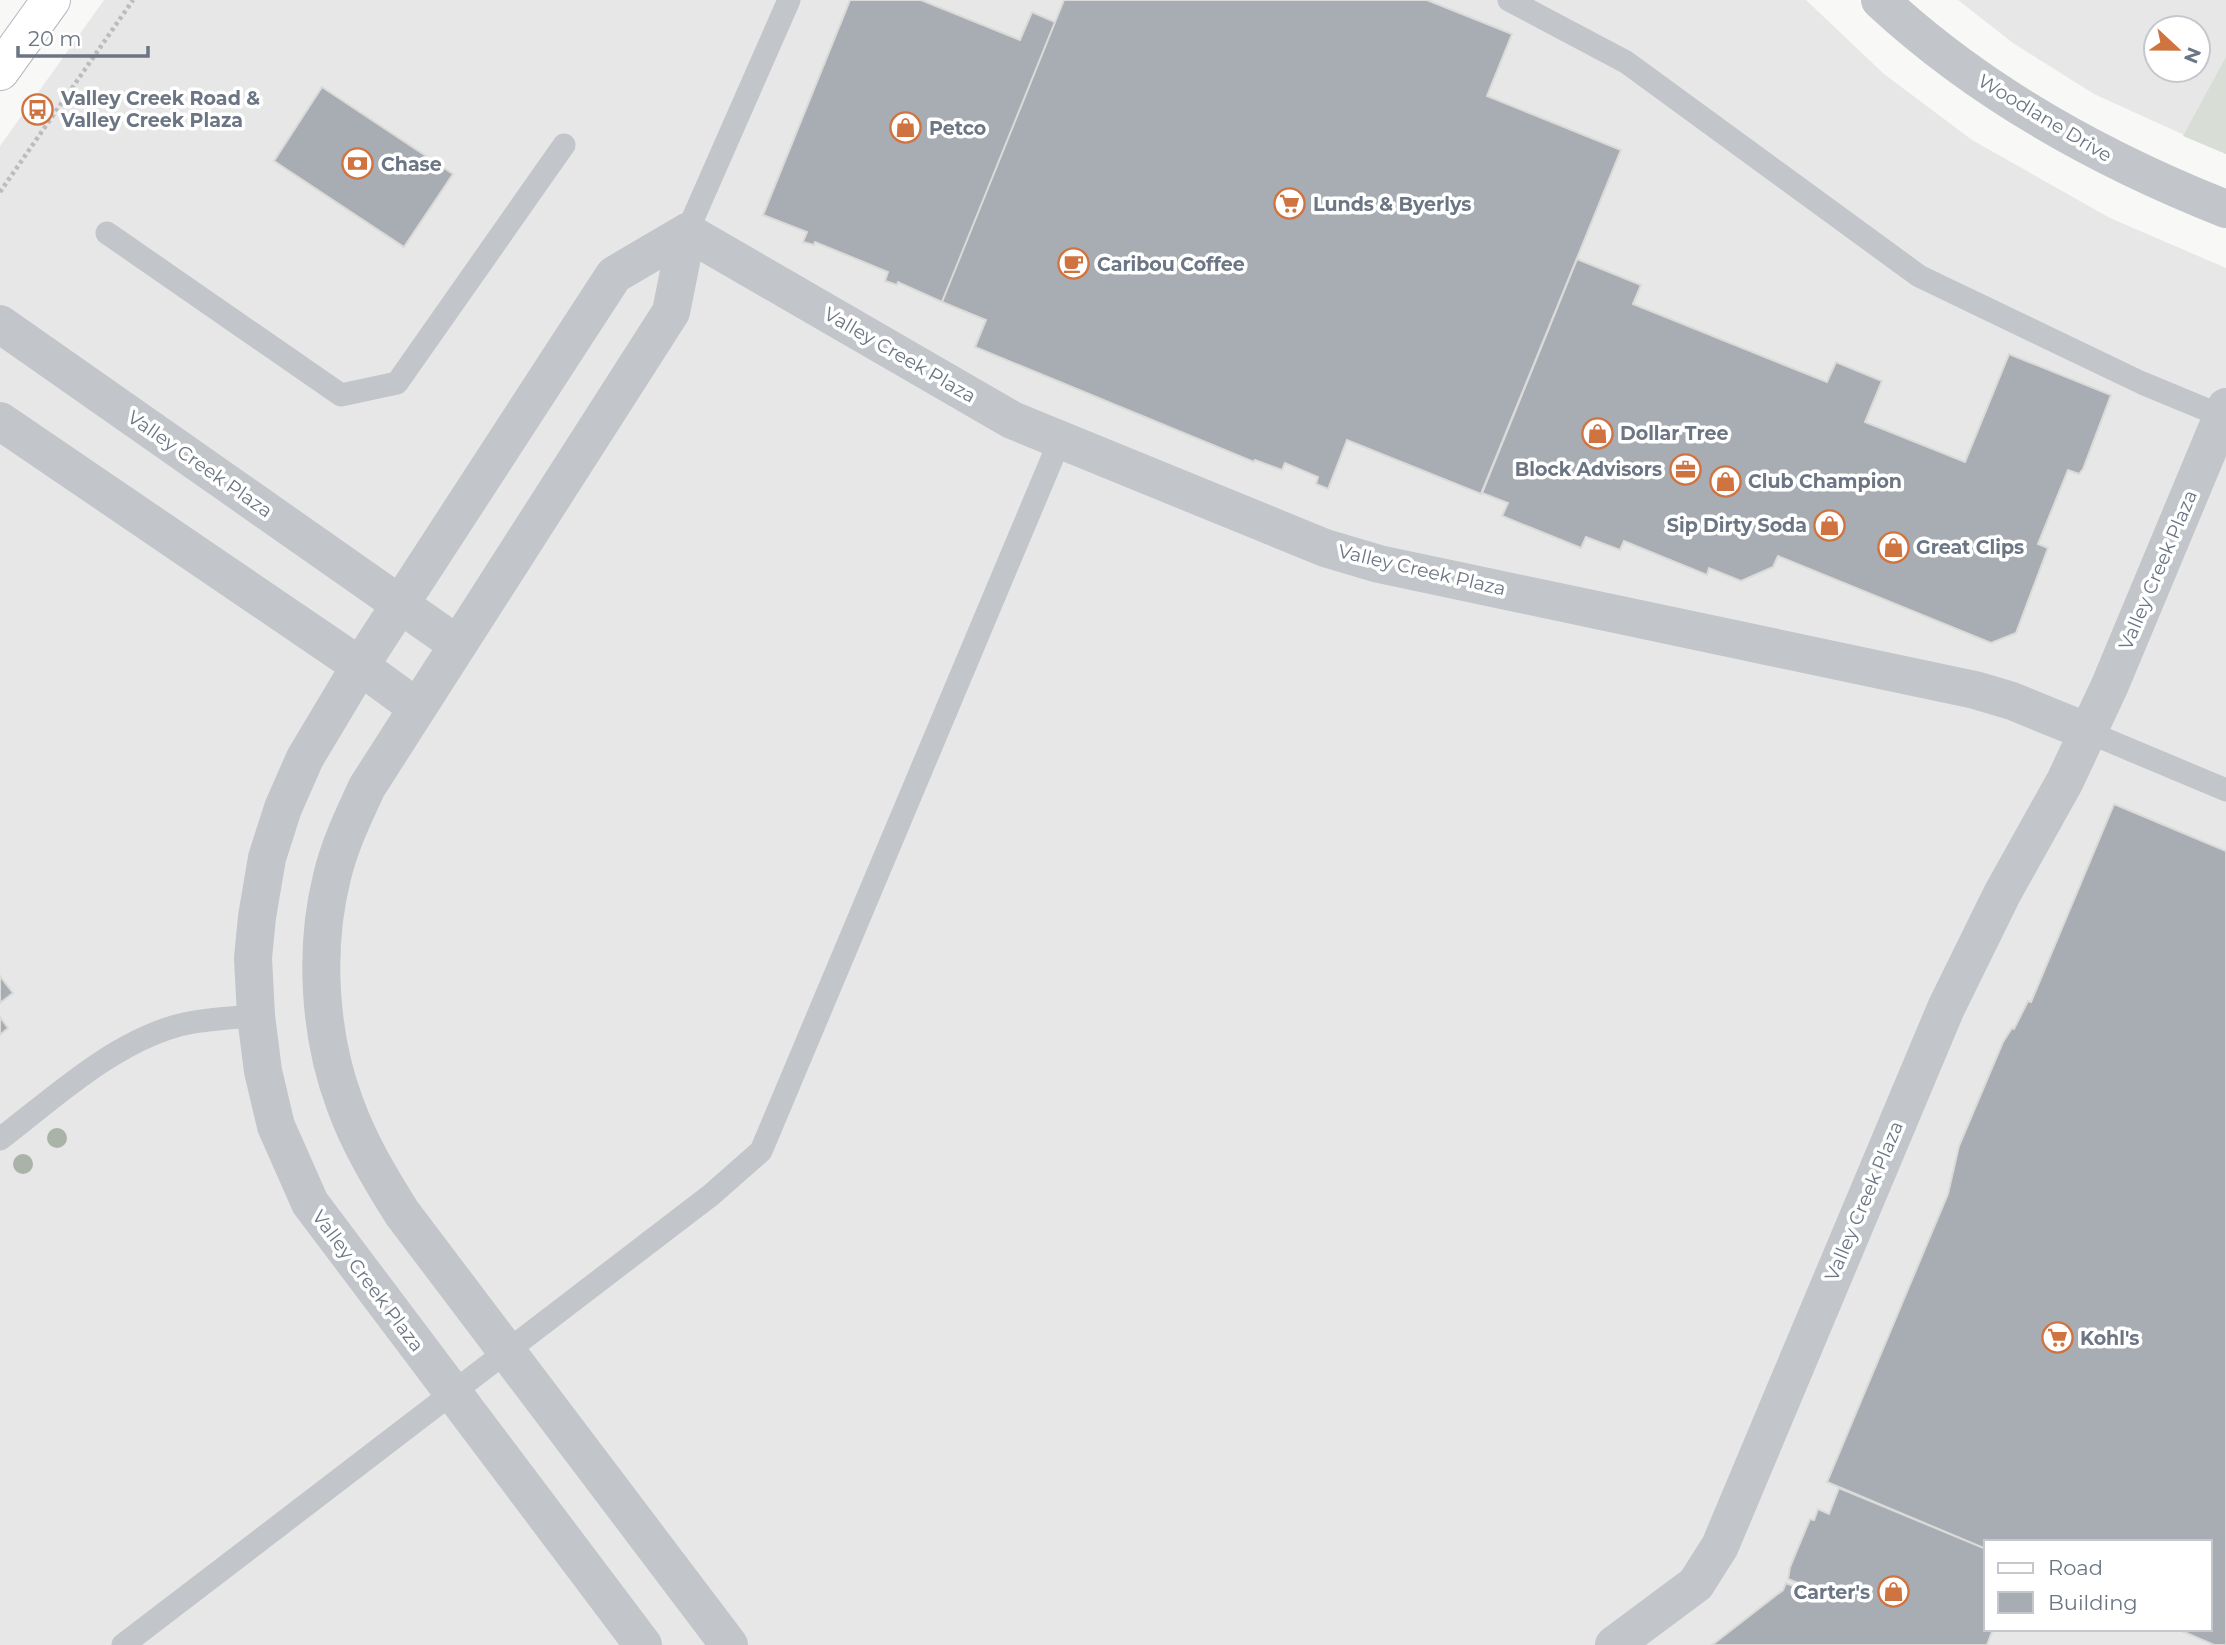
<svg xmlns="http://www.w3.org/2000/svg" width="2226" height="1645" viewBox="0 0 2226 1645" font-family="Montserrat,sans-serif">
<rect width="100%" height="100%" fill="#f8f8f6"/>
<!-- built -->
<path fill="#e6e7e6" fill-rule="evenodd" d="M 104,0 L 1806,0 L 1884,74 L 1972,140 L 2110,218 L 2226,268 L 2226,1645 L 0,1645 L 0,146 ZM 1986,1542 L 2210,1542 L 2210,1629 L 1986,1629 Z
M 1958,0 L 2226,0 L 2226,154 L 2094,94 L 2013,43 ZM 2156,28 L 2198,28 L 2198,70 L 2156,70 Z"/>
<!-- green -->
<path fill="#d8ddd6" d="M 2226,57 L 2226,154 L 2183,136 Z"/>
<!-- building -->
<path fill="#a8adb4" stroke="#dadad8" stroke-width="2" d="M 850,0 L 921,0 L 1020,40 L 1032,12 L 1055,22 L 942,302 L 898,282 L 897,285 L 885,281 L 888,272 L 815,242 L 814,245 L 803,242 L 807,232 L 763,215 Z
M 1064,0 L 1427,0 L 1512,34 L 1487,96 L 1621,150 L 1481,494 L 1347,440 L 1328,489 L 1316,484 L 1318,477 L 1285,463 L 1282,470 L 1255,460 L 1254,462 L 975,347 L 986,320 L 942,302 Z
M 322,87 L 453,174 L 404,247 L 274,161 Z
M 1577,259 L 1641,285 L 1633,304 L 1827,382 L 1836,362 L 1882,381 L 1865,422 L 1965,462 L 2009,354 L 2111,395 L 2083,469 L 2079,474 L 2068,470 L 2038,544 L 2048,548 L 2016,633 L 1991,643 L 1778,556 L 1773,567 L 1741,581 L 1709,568 L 1707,575 L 1624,541 L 1620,550 L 1586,537 L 1581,548 L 1502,516 L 1508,503 L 1482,493 Z
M 2114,804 L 2226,851 L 2226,1645 L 2214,1645 L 2177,1629 L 2210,1629 L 2210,1542 L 1986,1542 L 1986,1549 L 1827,1482 L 1948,1194 L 1959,1146 L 2003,1042 L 2012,1028 L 2014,1029 L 2028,1001 L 2031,1002 Z
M 0,976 L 13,993 L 0,1003 Z
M 0,1017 L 8,1028 L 0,1035 Z
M 1839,1488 L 1986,1549 L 1986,1629 L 1993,1629 L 1987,1645 L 1712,1645 L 1783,1590 L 1786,1583 L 1796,1587 L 1798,1583 L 1788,1579 L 1790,1567 L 1810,1519 L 1814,1520 L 1818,1509 L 1829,1514 Z"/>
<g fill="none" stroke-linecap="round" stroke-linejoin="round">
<defs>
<path id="secondary" d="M 0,71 L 51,0"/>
</defs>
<!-- secondary casing -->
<use href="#secondary" stroke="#b5b8bd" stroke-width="40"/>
<!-- path -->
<path stroke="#babcbf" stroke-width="4.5" stroke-dasharray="3.5 3.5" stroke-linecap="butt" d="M 0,192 L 133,0"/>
<!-- service -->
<path stroke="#c2c5c9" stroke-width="23" d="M 1509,0 L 1626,62 L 1919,276 L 2142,383 L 2222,416
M 687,232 L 789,0
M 107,233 L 341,395 L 397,383 L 564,145
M 2088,732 L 2226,790
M 0,1139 C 54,1098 110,1045 176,1026 C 202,1019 230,1018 256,1016
M 123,1645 L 711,1195 L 761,1151 L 1060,440"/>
<!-- minor -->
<path stroke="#c2c5c9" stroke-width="38" d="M 687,232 L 671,312 L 367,787 C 354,815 339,846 332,877 C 314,948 319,1035 345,1104 C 359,1143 380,1178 402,1213 L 729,1645
M 687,232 L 1012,420 L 1325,548 L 1379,564 L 1975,690 L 2012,701 L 2088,732
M 0,324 L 458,645
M 0,421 L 360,666 L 416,707
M 643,1645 L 310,1203 L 276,1126 L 263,1071 L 256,1016 L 253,958 L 257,917 L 267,858 L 283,808 L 305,758 L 360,666 L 614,275 L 687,232
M 1614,1645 L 1696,1584 L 1720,1546 L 1946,1008 L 2002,894 L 2065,781 L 2110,685 L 2226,407"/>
<!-- tertiary -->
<path stroke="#c2c5c9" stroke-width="38" d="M 1880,0 C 1980,93 2100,159 2226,209"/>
<!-- secondary -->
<use href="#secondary" stroke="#fff" stroke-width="38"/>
</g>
<!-- trees -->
<g fill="#aab3a8">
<circle cx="57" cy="1138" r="10"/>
<circle cx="23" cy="1164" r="10"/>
</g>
<!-- icons -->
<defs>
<symbol id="bus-ring" viewBox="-11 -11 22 22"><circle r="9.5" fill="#fff" stroke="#cf7340" stroke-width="1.5"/><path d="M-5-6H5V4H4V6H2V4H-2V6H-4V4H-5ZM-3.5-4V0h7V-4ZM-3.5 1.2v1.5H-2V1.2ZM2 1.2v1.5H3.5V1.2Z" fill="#cf7340"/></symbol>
<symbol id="shop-ring" viewBox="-11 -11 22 22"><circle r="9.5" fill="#fff" stroke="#cf7340" stroke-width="1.5"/><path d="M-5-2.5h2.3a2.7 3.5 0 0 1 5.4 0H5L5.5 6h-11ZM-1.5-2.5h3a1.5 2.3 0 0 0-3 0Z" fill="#cf7340"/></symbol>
<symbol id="bank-ring" viewBox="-11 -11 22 22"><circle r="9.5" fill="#fff" stroke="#cf7340" stroke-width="1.5"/><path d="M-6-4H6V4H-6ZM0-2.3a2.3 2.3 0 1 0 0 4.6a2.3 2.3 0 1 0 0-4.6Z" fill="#cf7340"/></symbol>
<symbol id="supermarket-ring" viewBox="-11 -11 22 22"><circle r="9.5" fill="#fff" stroke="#cf7340" stroke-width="1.5"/><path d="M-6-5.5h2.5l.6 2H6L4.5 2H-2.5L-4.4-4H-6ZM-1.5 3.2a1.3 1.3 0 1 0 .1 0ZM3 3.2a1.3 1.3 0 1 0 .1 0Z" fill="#cf7340"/></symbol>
<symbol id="cafe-ring" viewBox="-11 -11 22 22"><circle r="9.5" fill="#fff" stroke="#cf7340" stroke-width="1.5"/><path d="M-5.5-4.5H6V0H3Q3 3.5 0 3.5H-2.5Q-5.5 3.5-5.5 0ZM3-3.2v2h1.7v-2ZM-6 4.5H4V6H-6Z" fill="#cf7340"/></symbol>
<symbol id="office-ring" viewBox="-11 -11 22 22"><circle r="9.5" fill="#fff" stroke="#cf7340" stroke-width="1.5"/><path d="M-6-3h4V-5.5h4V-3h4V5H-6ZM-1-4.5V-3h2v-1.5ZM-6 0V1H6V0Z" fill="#cf7340"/></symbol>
</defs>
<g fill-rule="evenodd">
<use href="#bus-ring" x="20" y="92" width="35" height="35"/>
<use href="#shop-ring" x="888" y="110" width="35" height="35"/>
<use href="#bank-ring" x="340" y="146" width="35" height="35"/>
<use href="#supermarket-ring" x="1272" y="186" width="35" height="35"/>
<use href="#cafe-ring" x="1056" y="246" width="35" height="35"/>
<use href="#shop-ring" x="1580" y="416" width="35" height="35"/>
<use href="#office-ring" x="1668" y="452" width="35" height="35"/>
<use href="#shop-ring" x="1708" y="464" width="35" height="35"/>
<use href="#shop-ring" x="1812" y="508" width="35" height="35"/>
<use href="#shop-ring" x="1876" y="530" width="35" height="35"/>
<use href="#supermarket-ring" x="2040" y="1320" width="35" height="35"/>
<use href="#shop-ring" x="1876" y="1574" width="35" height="35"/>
</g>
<g text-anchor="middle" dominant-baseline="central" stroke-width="7" stroke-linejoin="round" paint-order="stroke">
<!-- poi labels -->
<g font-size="19" font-weight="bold" fill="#6b7583" stroke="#fff" text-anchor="start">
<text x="61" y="98">Valley Creek Road &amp;<tspan x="61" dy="22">Valley Creek Plaza</tspan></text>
<text x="929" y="128">Petco</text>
<text x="381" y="164">Chase</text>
<text x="1313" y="204">Lunds &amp; Byerlys</text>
<text x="1097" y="264">Caribou Coffee</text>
<text x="1620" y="433">Dollar Tree</text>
<text x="1662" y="469" text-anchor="end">Block Advisors</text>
<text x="1748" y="481">Club Champion</text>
<text x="1807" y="525" text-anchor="end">Sip Dirty Soda</text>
<text x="1916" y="547">Great Clips</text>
<text x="2080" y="1338">Kohl's</text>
<text x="1870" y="1592" text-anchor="end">Carter's</text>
</g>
<!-- street labels -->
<g font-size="19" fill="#6b7583" stroke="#fff">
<text transform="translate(2045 118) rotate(31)">Woodlane Drive</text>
<text transform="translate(900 355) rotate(30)">Valley Creek Plaza</text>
<text transform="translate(200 464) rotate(35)">Valley Creek Plaza</text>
<text transform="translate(1422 570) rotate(13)">Valley Creek Plaza</text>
<text transform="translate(2158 570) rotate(-67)">Valley Creek Plaza</text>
<text transform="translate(1864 1201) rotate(-67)">Valley Creek Plaza</text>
<text transform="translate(368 1281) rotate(53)">Valley Creek Plaza</text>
</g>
</g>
<!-- legend -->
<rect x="1984" y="1540" width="228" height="91" fill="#ffffff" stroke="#c4c8cd" stroke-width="2"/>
<rect x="1998" y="1563" width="35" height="10" fill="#ffffff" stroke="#c4c8cd" stroke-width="2"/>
<text x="2048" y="1575" font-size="21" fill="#6b7583">Road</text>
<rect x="1998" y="1592" width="35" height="21" fill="#a8adb4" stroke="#c4c8cd" stroke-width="2"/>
<text x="2048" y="1610" font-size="21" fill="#6b7583">Building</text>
<!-- north arrow -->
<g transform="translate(2177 49) rotate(112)"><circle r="33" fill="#ffffff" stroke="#c4c8cd" stroke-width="2"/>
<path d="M0-5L12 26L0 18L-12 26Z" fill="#cf7340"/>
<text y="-10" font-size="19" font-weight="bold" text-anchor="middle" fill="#6b7583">N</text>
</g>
<!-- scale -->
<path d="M18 46v10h130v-10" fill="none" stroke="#6b7583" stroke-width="3.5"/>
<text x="28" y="46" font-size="21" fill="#6b7583" stroke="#ffffff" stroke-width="5" paint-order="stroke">20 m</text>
</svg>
